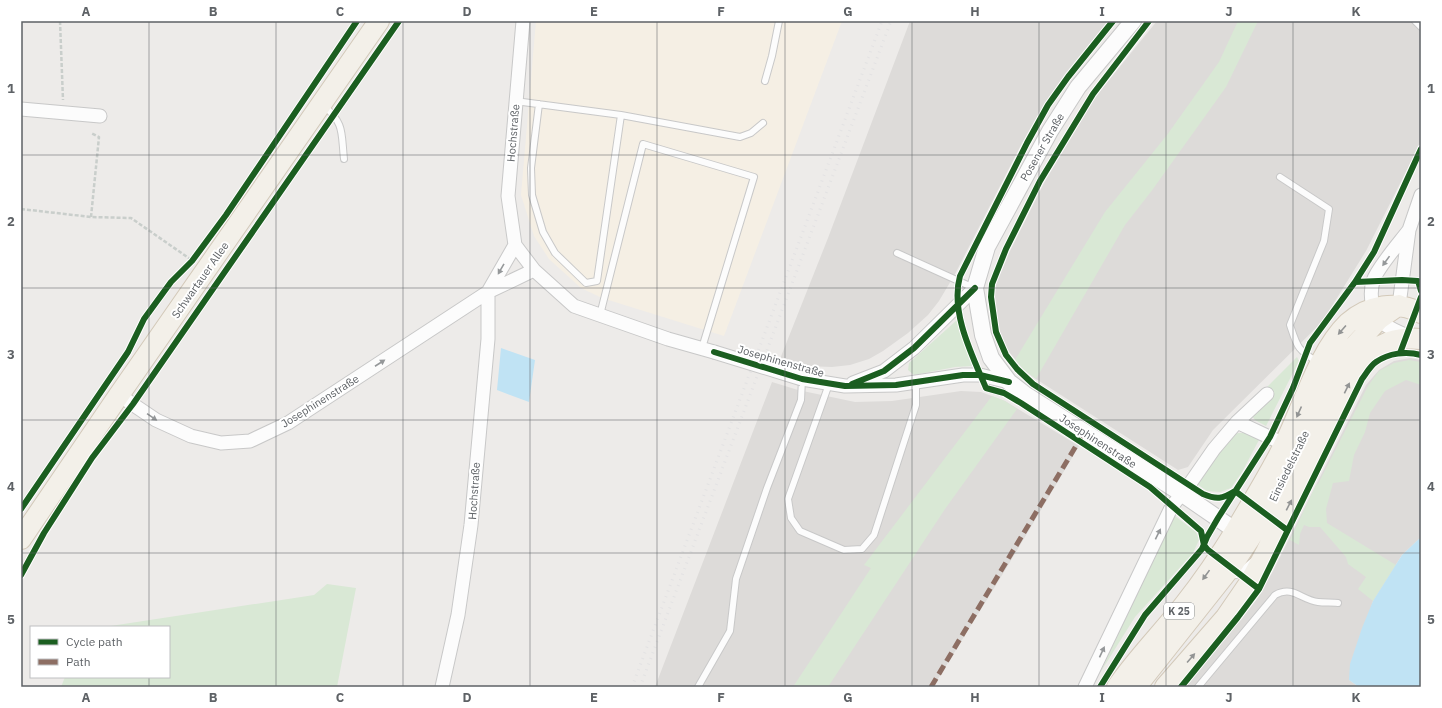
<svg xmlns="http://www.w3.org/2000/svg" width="1442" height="708" viewBox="0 0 1442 708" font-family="'IBM Plex Sans',sans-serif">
<rect width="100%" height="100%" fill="#edebe9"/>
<!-- commercial -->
<path fill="#f5efe4" d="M 536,21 L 842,21 L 724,336 L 602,298 L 581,288 L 549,259 L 534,236 L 521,195 Z"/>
<!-- industrial -->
<path fill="#dddbd9" d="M 910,21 L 1108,21 L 1065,74 L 1044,105 L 1022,143 L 955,274 L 939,301 L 928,315 L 908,333 L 883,351 L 869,359 L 850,365 L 832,367 L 806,366 L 780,359 L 828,238 Z
M 1157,21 L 1421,21 L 1421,142 L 1366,251 L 1322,322 L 1213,430 L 1188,467 L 1178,470 L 1036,379 L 1024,370 L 1009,352 L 999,331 L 995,298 L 995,286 L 1010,251 L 1044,183 L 1096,96 Z
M 1410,358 L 1421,360 L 1421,537 L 1402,555 L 1373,601 L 1349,680 L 1359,687 L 1185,687 L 1257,599 L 1273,571 L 1366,385 L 1379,370 L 1394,361 Z
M 772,382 L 798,390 L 855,402 L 892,401 L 961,391 L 981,392 L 1005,401 L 1079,446 L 1007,567 L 933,687 L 655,687 Z"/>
<!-- green -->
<path fill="#d9e8d5" d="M 1238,21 L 1258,21 L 1226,87 L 1153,189 L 1125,225 L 1036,379 L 1024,370 L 1015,360 L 1105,212 L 1167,135 L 1219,62 Z
M 957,320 L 961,335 L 973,366 L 955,367 L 914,375 L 908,370 L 909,363 Z
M 1297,357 L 1299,361 L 1266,426 L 1255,420 L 1252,416 L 1273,395 L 1266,388 Z
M 1409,360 L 1421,362 L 1421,385 L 1406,380 L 1385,391 L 1370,413 L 1365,432 L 1354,455 L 1349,481 L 1333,483 L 1326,509 L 1327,523 L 1396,565 L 1373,601 L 1358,589 L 1366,577 L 1348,564 L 1346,557 L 1320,527 L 1309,527 L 1304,525 L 1300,534 L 1299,545 L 1290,540 L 1316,485 L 1318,484 L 1368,386 L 1379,371 L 1394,363 Z
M 992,396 L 1005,401 L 1017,409 L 945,509 L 828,687 L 793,687 L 871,568 L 864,565 Z
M 1238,433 L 1247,433 L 1259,440 L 1242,472 L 1231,488 L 1220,492 L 1207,491 L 1194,482 L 1199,477 L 1203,476 L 1232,435 Z
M 1171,513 L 1196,532 L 1199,540 L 1193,553 L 1135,617 L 1100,673 L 1169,526 Z
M 327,584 L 356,588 L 337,687 L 61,687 L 65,677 L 169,677 L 169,627 L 104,627 L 314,595 Z"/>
<!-- water -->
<path fill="#c0e3f4" d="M 501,348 L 535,360 L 529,402 L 497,390 Z
M 1421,537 L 1421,687 L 1359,687 L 1349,680 L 1350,664 L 1362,628 L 1373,601 L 1402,555 Z"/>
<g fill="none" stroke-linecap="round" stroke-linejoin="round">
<defs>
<path id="service" d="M 1415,21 L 1421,27
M 765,81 L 772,56 L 779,21
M 515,101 L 621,115 L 740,137 L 751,133 L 763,123
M 539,104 L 531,168 L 532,195 L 543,232 L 555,253 L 586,283 L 597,281 L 621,115
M 323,105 C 345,124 341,132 344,159
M 1280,177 L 1329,209 L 1324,241 L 1290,325 C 1297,346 1297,350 1318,362
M 897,253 L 974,288
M 600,315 L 643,144 L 754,177 L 702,348
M 829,384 L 788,499 L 791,518 L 800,531 L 844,550 L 862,549 L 874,535 L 916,405 L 916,382
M 1236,575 L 1253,561
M 1174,679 L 1185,687
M 698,687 L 730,631 L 736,579 L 767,488 L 801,400 L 802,379
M 1198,687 L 1275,595 C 1293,585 1301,600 1318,602 C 1325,603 1332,602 1338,603"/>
<path id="minor" d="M 523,21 L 508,196 L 515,245 L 534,270 L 574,306 L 668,339 L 714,352
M 21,109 L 100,116
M 1409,230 C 1400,242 1377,268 1373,281 C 1369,296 1372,314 1384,324 C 1392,330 1403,334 1412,338
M 1399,305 L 1409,230 L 1421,195
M 802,379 L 845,386 L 896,385 L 963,375 L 980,375 L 1009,382
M 853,383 L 884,371 L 914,348 L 975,288
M 119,395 L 156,420 L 191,436 L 221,443 L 250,441 L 288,423 L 488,292 L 534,270
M 1237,422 L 1284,444
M 442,687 L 458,615 L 471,525 L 488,339 L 488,292 L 515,245
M 1085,687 L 1172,506 L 1189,485 L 1214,449 L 1237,422 L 1267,394"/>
<path id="tertiary" d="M 1133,21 L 1078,87 L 1050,131 L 987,247 L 975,288 L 983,335 L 991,358 L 1009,382 L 1026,395 L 1181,493 L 1245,537"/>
<path id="primary" d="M 21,539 L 119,395 L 379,21
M 1117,687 C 1137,658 1162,633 1184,605 C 1203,581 1220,556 1236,530 C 1252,502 1271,472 1285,443 C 1303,406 1319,351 1348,323 C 1368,305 1397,300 1421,313
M 1136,687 L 1231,567 L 1249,540 L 1265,514 L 1282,481 L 1332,378 L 1349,352 L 1379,319 L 1399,305
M 1165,687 L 1226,617 L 1250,582 L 1266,552 L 1353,376 C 1371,348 1386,336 1421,339"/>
</defs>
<!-- service casing -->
<use href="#service" stroke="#c8c8c8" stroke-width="8"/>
<!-- minor casing -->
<use href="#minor" stroke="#c8c8c8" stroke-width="15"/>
<!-- tertiary casing -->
<use href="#tertiary" stroke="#c8c8c8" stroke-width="18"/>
<!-- primary casing -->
<use href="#primary" stroke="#d3c9b9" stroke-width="22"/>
<!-- path -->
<path stroke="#c9cecb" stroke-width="2.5" stroke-dasharray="4 2" stroke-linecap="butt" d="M 60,21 L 63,100
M 21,209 L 91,217 L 131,218 L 193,261
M 91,217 L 99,137 L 91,133
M 1414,280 L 1418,281 L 1421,291"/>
<!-- service -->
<use href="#service" stroke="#fcfcfc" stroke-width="6"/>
<!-- minor -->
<use href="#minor" stroke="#fcfcfc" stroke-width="13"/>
<!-- tertiary -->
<use href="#tertiary" stroke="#fcfcfc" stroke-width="16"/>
<!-- primary -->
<use href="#primary" stroke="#f3f0e9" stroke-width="20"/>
<!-- rail -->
<path stroke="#e3e2e3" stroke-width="3" stroke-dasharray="1 5" stroke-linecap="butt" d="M 632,687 L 882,21
M 640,687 L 891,21"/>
<defs>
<path id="minor-bridge" d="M 714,352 L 802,379"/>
</defs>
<!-- minor-bridge casing -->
<use href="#minor-bridge" stroke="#c8c8c8" stroke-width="15" stroke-linecap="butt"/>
<!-- minor-bridge -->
<use href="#minor-bridge" stroke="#fcfcfc" stroke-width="13"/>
<!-- quiet -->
<path stroke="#8d6e63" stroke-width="5" stroke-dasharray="10 5" stroke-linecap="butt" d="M 931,687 L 1085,431"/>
<defs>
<path id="cycleway" d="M 1113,21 L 1068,77 L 1048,105 L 1027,143 L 960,276 C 950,312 972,355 986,388 L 1004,393 L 1021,403 L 1150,487 L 1201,531 L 1204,545 L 1208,550 L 1259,589
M 1149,21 L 1093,94 L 1040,181 L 1006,249 L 992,284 L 991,297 L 996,332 L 1006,355 L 1017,369 L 1033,384 L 1203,494 C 1217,500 1222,499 1235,491 L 1287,530
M 1355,282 L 1374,252 L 1421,149
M 714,352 L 802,379 L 845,386 L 896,385 L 963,375 L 980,375 L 1009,382
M 1400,353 L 1421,297
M 852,384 L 884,371 L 914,348 L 975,288
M 21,509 L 128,352 L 144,319 L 171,282 L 192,261 L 226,215 L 357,21
M 21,575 L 44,533 L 92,458 L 133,404 L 399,21
M 1100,687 L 1145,615 L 1202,549 L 1207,537 L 1218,518 L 1270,437 L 1293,388 L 1310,343 L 1355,282 L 1402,280 L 1418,281 L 1421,291
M 1181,687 L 1238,617 L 1259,589 L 1362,379 C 1366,374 1370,366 1376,362 C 1389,353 1406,351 1421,355"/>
</defs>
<!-- cycleway casing -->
<use href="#cycleway" stroke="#fff" stroke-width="8"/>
<!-- cycleway -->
<use href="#cycleway" stroke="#1b5e20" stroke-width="6"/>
</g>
<!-- one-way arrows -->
<defs><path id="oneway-solid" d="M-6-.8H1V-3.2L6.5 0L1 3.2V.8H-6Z"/></defs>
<g fill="#95989a">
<use href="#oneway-solid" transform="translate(1386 261) rotate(126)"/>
<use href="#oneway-solid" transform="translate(501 269) rotate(120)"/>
<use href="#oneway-solid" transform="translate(380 363) rotate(-33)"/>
<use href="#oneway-solid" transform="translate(152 417) rotate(34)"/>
<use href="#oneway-solid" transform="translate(1158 534) rotate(-64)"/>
<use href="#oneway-solid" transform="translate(1102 652) rotate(-65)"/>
</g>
<g fill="#929494">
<use href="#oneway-solid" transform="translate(1342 330) rotate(131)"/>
<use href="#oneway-solid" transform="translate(1347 388) rotate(-64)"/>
<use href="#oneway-solid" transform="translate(1299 412) rotate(114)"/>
<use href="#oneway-solid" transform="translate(1289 505) rotate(-63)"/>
<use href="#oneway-solid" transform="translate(1206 575) rotate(126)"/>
<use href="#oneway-solid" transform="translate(1191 658) rotate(-49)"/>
</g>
<!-- grid -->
<path fill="none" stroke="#5e6266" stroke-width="1" stroke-opacity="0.55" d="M 149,21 L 149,627M 276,21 L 276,687M 403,21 L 403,687M 530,21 L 530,687M 657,21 L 657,687M 785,21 L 785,687M 912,21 L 912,687M 1039,21 L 1039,687M 1166,21 L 1166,687M 1293,21 L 1293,687M 21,155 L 1421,155M 21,288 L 1421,288M 21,420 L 1421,420M 21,553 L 1421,553M 149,677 L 149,687"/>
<g text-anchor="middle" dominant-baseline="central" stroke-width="4" stroke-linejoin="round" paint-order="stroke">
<!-- shield labels -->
<rect fill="#fff" stroke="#8e9194" stroke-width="1" x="1164" y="603" width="30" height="16" rx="3"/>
<g font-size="10" font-weight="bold" fill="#5e6266">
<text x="1179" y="611">K 25</text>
</g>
<!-- street labels -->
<g font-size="11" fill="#5e6266" stroke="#fff">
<text transform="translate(513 133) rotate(-85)">Hochstraße</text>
<text transform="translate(1042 147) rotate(-60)">Posener Straße</text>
<text transform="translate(200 280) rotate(-55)">Schwartauer Allee</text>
<text transform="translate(781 361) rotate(16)">Josephinenstraße</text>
<text transform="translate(320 401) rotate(-32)">Josephinenstraße</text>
<text transform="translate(1098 441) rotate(33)">Josephinenstraße</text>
<text transform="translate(1289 466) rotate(-64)">Einsiedelstraße</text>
<text transform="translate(474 491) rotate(-86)">Hochstraße</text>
</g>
</g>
<!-- border -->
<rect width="1442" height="708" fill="none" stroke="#ffffff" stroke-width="44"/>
<!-- legend -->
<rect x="30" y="626" width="140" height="52" fill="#ffffff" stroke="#bfc0c2"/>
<rect x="38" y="639" width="20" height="6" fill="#1b5e20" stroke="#bfc0c2"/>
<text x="66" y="646" font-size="12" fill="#5e6266">Cycle path</text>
<rect x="38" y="659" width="20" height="6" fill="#8d6e63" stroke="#bfc0c2"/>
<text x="66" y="666" font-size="12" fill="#5e6266">Path</text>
<rect x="22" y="22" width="1398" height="664" fill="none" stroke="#5e6266" stroke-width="1.5"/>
<g font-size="13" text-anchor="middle" font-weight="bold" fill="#5e6266">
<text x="86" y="16">A</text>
<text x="213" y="16">B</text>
<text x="340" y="16">C</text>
<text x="467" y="16">D</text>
<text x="594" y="16">E</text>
<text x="721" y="16">F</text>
<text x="848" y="16">G</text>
<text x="975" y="16">H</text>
<text x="1102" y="16">I</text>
<text x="1229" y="16">J</text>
<text x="1356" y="16">K</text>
<text x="11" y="93">1</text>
<text x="1431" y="93">1</text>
<text x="11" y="226">2</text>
<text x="1431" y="226">2</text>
<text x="11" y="359">3</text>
<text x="1431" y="359">3</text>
<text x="11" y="491">4</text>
<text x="1431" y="491">4</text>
<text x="11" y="624">5</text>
<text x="1431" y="624">5</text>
<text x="86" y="702">A</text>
<text x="213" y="702">B</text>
<text x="340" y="702">C</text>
<text x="467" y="702">D</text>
<text x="594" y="702">E</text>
<text x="721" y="702">F</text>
<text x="848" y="702">G</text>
<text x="975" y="702">H</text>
<text x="1102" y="702">I</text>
<text x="1229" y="702">J</text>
<text x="1356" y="702">K</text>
</g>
</svg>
